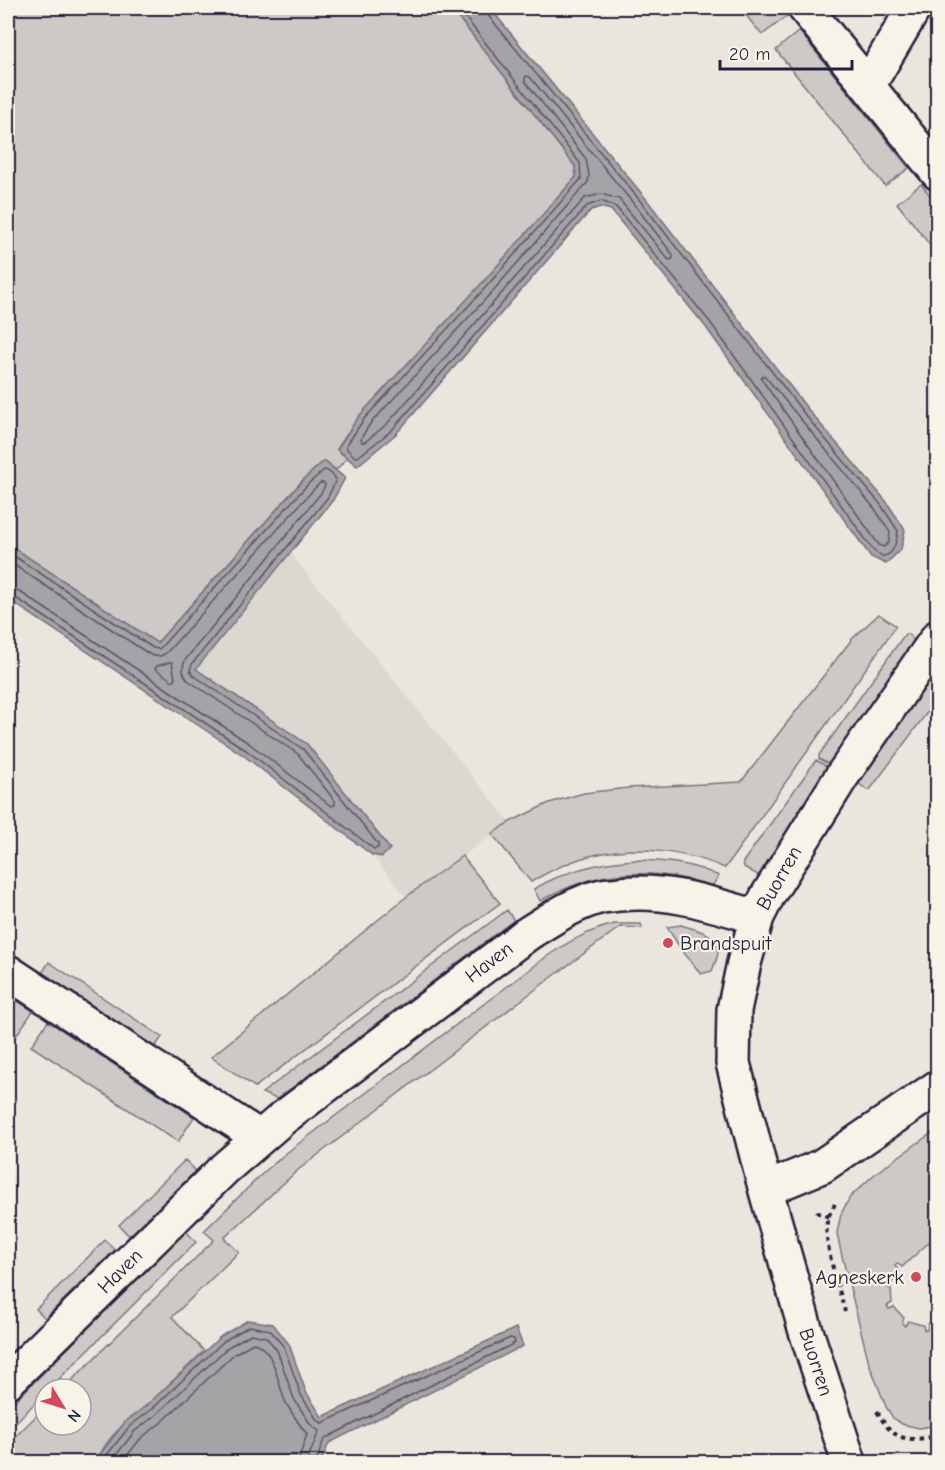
<svg xmlns="http://www.w3.org/2000/svg" width="945" height="1470" viewBox="0 0 945 1470" font-family="'Comic Neue',sans-serif">
<rect width="100%" height="100%" fill="#eae6de"/>
<filter id="ink" filterUnits="userSpaceOnUse"><feTurbulence type="fractalNoise" baseFrequency=".0167" numOctaves="2"/><feDisplacementMap in="SourceGraphic" scale="12" xChannelSelector="R" yChannelSelector="G"/><feConvolveMatrix kernelMatrix="1 2 1 2 8 2 1 2 1" color-interpolation-filters="sRGB"/></filter>
<g filter="url(#ink)">
<!-- built -->
<path fill="#dbd8d2" d="M 290,553 L 510,822 L 406,897 L 372,855 L 382,857 L 390,849 L 195,669 Z"/>
<!-- green -->
<path fill="#cdc9c6" stroke="#787680" stroke-width="1.5" d="M 8,8 L 451,8 L 575,166 L 576,177 L 337,450 L 347,458 L 336,470 L 324,461 L 304,479 L 157,643 L 8,544 Z
M 740,8 L 781,8 L 787,16 L 762,35 Z
M 799,31 L 909,168 L 885,186 L 776,50 Z
M 921,184 L 937,204 L 937,254 L 897,203 Z
M 879,614 L 896,626 L 725,868 C 685,851 637,845 594,855 C 571,860 551,870 531,882 L 492,834 L 510,822 L 549,803 L 584,793 L 628,788 L 741,782 L 852,639 Z
M 905,634 L 907,634 C 913,638 915,640 913,647 L 830,765 L 819,759 L 819,755 Z
M 937,662 L 937,699 L 870,790 L 867,790 L 857,782 Z
M 816,760 L 826,766 L 827,771 L 794,822 L 761,877 L 744,867 L 743,862 Z
M 462,856 L 500,903 L 255,1087 L 211,1057 L 406,897 Z
M 636,860 C 667,861 691,863 719,876 L 712,886 C 649,867 599,868 540,901 L 534,889 C 566,870 599,862 636,860 Z
M 507,910 L 514,920 L 277,1099 L 262,1093 Z
M 615,924 L 641,924 L 642,928 L 620,927 L 536,989 L 298,1170 L 224,1238 L 239,1252 L 172,1317 L 204,1351 C 186,1368 168,1386 149,1403 C 131,1420 104,1436 98,1462 L 13,1462 L 8,1459 L 8,1444 L 45,1407 L 45,1425 L 81,1425 L 81,1389 L 63,1389 L 214,1240 L 204,1231 L 262,1174 L 285,1154 L 546,957 C 568,942 589,930 615,924 Z
M 681,925 C 695,930 720,933 718,952 C 718,958 714,965 712,971 L 701,974 L 681,949 L 667,927 Z
M 49,962 L 162,1037 L 155,1047 L 42,973 Z
M 8,995 L 33,1011 L 16,1036 L 8,1030 Z
M 48,1021 L 194,1117 L 178,1142 L 31,1046 Z
M 936,1130 L 938,1132 L 937,1235 L 902,1267 L 897,1263 L 895,1266 L 899,1271 L 891,1284 L 886,1283 L 885,1287 L 891,1288 L 892,1303 L 887,1306 L 889,1309 L 894,1307 L 904,1318 L 902,1323 L 905,1326 L 908,1321 L 923,1325 L 924,1330 L 927,1330 L 928,1324 L 937,1319 L 937,1425 L 919,1428 L 902,1424 L 893,1418 L 886,1407 L 869,1363 L 841,1252 L 837,1233 L 841,1214 L 850,1197 L 877,1172 Z
M 185,1160 L 196,1171 L 129,1236 L 119,1225 Z
M 186,1231 L 196,1242 L 49,1389 L 45,1389 L 45,1393 L 8,1430 L 8,1408 Z
M 105,1240 L 115,1250 L 45,1318 L 36,1309 Z"/>
<!-- water -->
<path fill="#a6a3a6" stroke="#716f7b" stroke-width="1.5" d="M 451,8 L 490,8 L 647,200 L 810,412 L 886,501 L 905,530 L 901,549 L 886,564 L 871,557 L 705,326 L 611,210 L 600,207 L 591,210 L 396,434 L 357,466 L 337,449 L 359,416 L 482,283 L 576,177 L 575,166 Z
M 324,461 L 345,478 L 333,500 L 196,669 L 307,744 L 390,849 L 382,857 L 372,855 L 243,755 L 8,599 L 8,544 L 157,643 L 304,479 Z
M 248,1320 L 273,1324 L 289,1344 L 306,1392 L 322,1417 L 516,1328 L 523,1346 L 329,1443 L 321,1462 L 98,1462 L 100,1454 L 125,1422 L 147,1405 L 221,1336 Z"/>
<g fill="none" stroke-linecap="round" stroke-linejoin="round">
<!-- shore -->
<path stroke="#575666" stroke-width="1.5" d="M 458,8 L 580,163 L 581,179 L 486,287 L 364,419 L 346,446 L 347,449 L 355,457 L 358,457 L 392,430 L 587,206 L 601,201 L 616,207 L 710,322 L 874,551 C 875,552 882,556 883,556 C 894,556 897,539 898,531 L 881,505 L 806,416 L 642,203 L 487,14 L 486,8
M 526,76 L 530,77 L 637,208 L 673,255 L 673,258 L 671,260 L 668,259 L 619,199 L 601,194 L 585,198 L 387,424 L 365,442 L 362,442 L 361,438 L 370,424 L 492,292 L 588,182 L 589,175 L 586,159 L 525,81 L 525,78 Z
M 764,375 L 875,509 L 890,532 L 889,542 L 884,547 L 879,545 L 762,380 L 761,377 Z
M 8,552 L 153,648 L 159,649 L 162,646 L 308,484 L 324,470 C 328,470 335,476 336,480 L 328,497 L 192,664 L 190,670 L 193,675 L 303,749 L 378,844 L 378,848 L 374,849 L 246,750 L 13,596 L 8,595
M 8,561 L 149,654 C 156,658 162,657 168,651 L 314,489 L 320,483 L 324,483 L 325,486 L 321,493 L 186,659 C 181,667 182,674 189,681 L 298,754 L 335,801 L 335,805 L 331,806 L 250,744 L 17,590 L 8,587
M 170,662 L 172,662 L 175,678 L 173,681 L 155,669 L 157,666 Z
M 104,1462 L 106,1456 L 130,1426 L 151,1410 L 224,1341 L 249,1326 L 270,1330 L 284,1347 L 301,1395 L 317,1420 L 322,1423 L 510,1338 L 514,1339 L 515,1342 L 513,1344 L 326,1438 L 323,1442 L 316,1462
M 112,1462 L 113,1459 L 135,1431 L 156,1415 L 228,1347 L 251,1334 L 266,1337 L 277,1350 L 294,1399 L 311,1425 L 319,1431 L 309,1456 L 308,1462
M 122,1462 L 141,1438 L 162,1422 L 234,1354 L 253,1343 C 276,1348 277,1385 286,1403 C 292,1413 299,1425 307,1434 L 300,1455 L 299,1462"/>
<defs>
<path id="minor" d="M 805,8 L 938,173
M 868,86 L 914,8
M 8,972 L 259,1137
M 766,1191 L 781,1183 L 822,1166 L 938,1087
M 8,1381 L 224,1169 L 283,1118 L 527,934 C 551,919 574,903 602,896 C 608,895 614,895 620,894 C 668,889 712,904 757,917
M 849,1462 L 805,1328 L 766,1191 L 733,1063 L 734,1010 L 744,963 L 757,917 L 768,895 L 842,776 L 938,637"/>
</defs>
<!-- minor casing -->
<use href="#minor" stroke="#22223b" stroke-width="38"/>
<!-- path -->
<path stroke="#22223b" stroke-width="4" stroke-dasharray="4.5 4.5" stroke-linecap="butt" d="M 835,1204 C 832,1209 828,1216 827,1222 C 823,1242 840,1291 845,1312
M 816,1212 L 829,1217
M 877,1411 C 893,1441 906,1442 938,1436
M 913,1462 L 938,1457"/>
<!-- minor -->
<use href="#minor" stroke="#f7f3e8" stroke-width="33"/>
</g>
</g>
<!-- markers -->
<g fill="#d1495b" stroke="#f7f3e8" stroke-width="2">
<circle cx="668" cy="943" r="6"/>
<circle cx="916" cy="1277" r="6"/>
</g>
<g text-anchor="middle" dominant-baseline="central" stroke-width="4.5" stroke-linejoin="round" paint-order="stroke">
<!-- street labels -->
<g font-size="20" fill="#22223b" stroke="#f7f3e8">
<text transform="translate(779 878) rotate(-60)">Buorren</text>
<text transform="translate(489 962) rotate(-37)">Haven</text>
<text transform="translate(120 1271) rotate(-45)">Haven</text>
<text transform="translate(816 1362) rotate(72)">Buorren</text>
</g>
<!-- poi labels -->
<g font-size="20" fill="#22223b" stroke="#f7f3e8" text-anchor="start">
<text x="680" y="943">Brandspuit</text>
<text x="904" y="1277" text-anchor="end">Agneskerk</text>
</g>
</g>
<!-- margin -->
<rect width="945" height="1470" fill="none" stroke="#f7f3e8" stroke-width="30"/>
<rect x="15" y="15" width="915" height="1440" fill="none" stroke="#22223b" stroke-width="2" filter="url(#ink)"/>
<!-- north arrow -->
<g transform="translate(63 1407) rotate(128)"><circle r="28" fill="#f7f3e8" stroke="#a29fa3" stroke-width="1.5"/>
<path d="M0-4.5L10 22L0 15L-10 22Z" fill="#d1495b"/>
<text y="-9" font-size="16" font-weight="bold" text-anchor="middle" fill="#22223b">N</text>
</g>
<!-- scale -->
<path d="M720 60v9h132v-9" fill="none" stroke="#22223b" stroke-width="3"/>
<text x="729" y="60" font-size="18" fill="#22223b" stroke="#f7f3e8" stroke-width="4.5" paint-order="stroke">20 m</text>
</svg>
